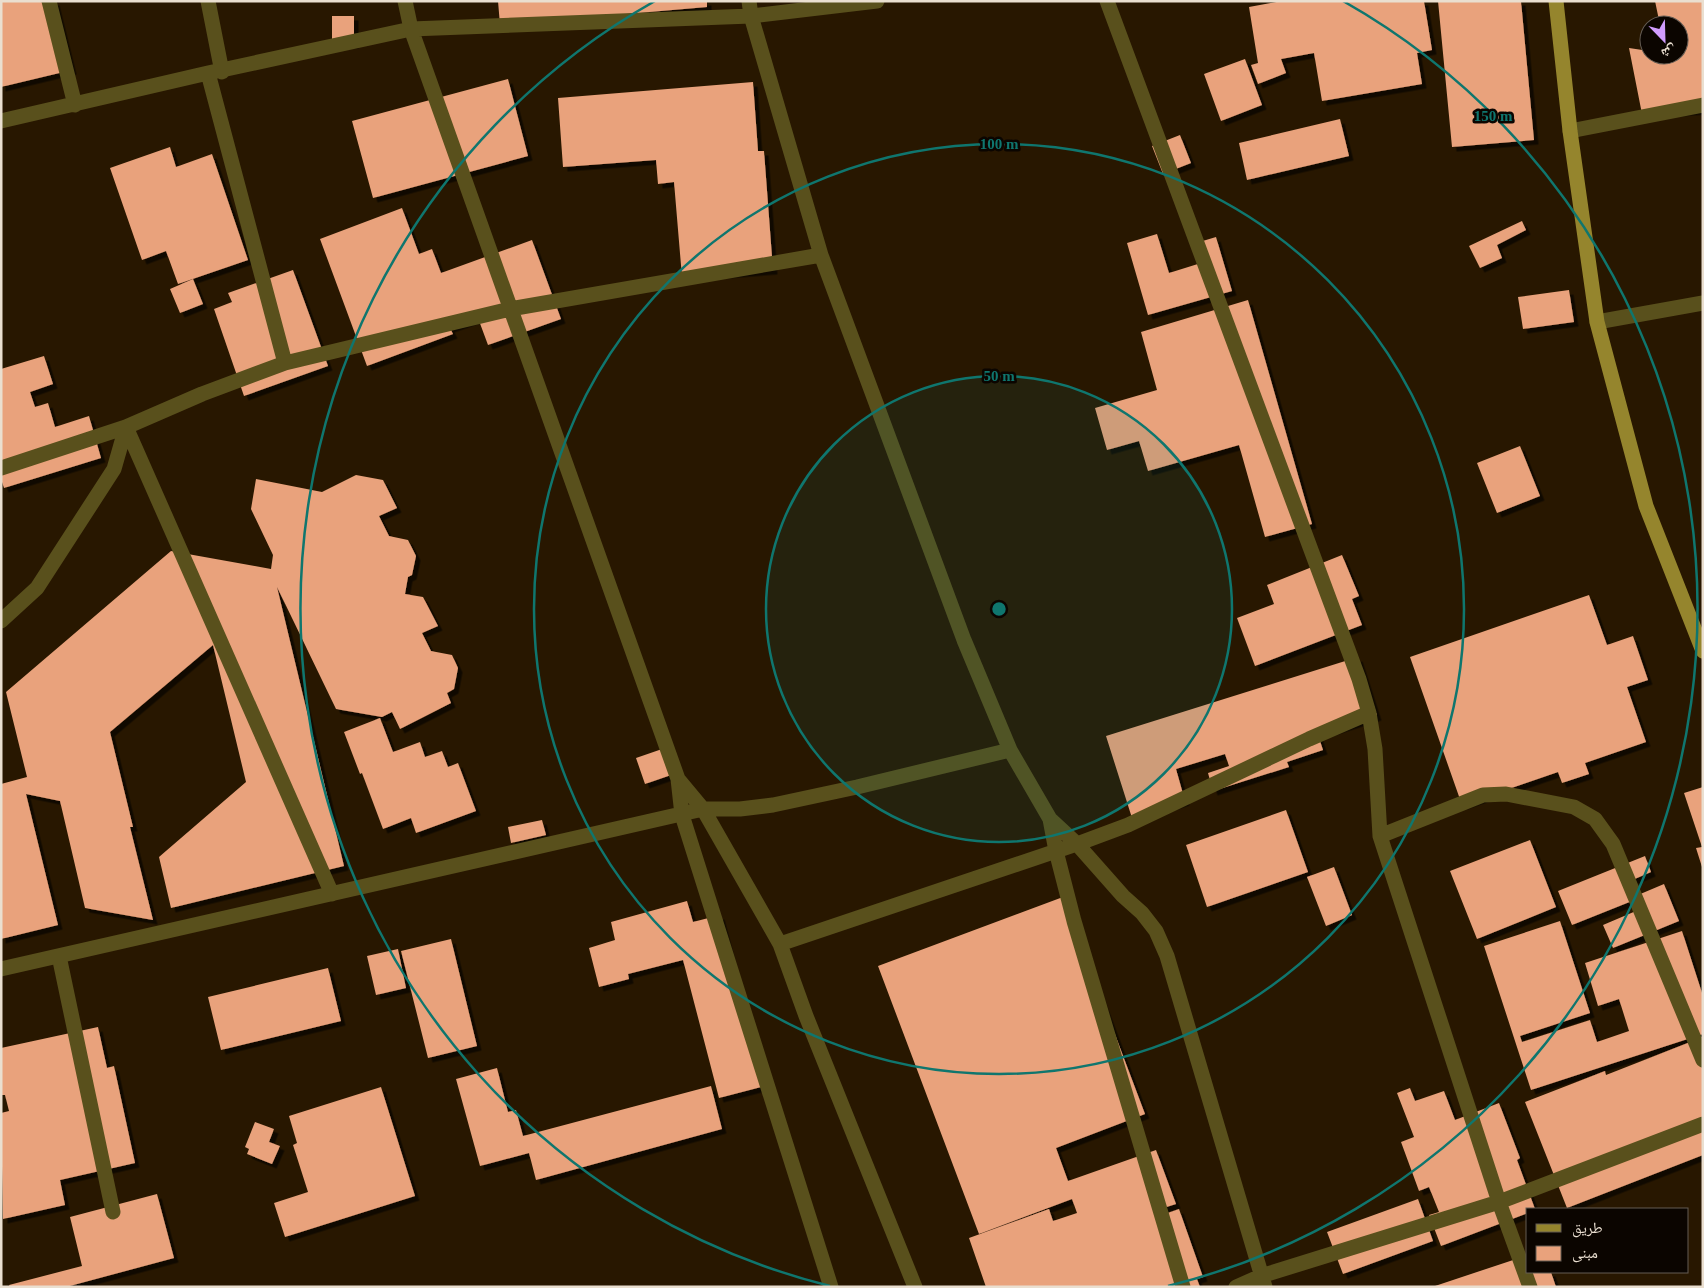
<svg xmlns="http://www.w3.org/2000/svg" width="1704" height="1288" viewBox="0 0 1704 1288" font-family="'Times New Roman','Noto Naskh Arabic',serif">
<defs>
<filter id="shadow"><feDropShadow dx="4.5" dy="4.5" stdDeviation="0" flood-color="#0009"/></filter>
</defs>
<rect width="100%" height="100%" fill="#281700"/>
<!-- building -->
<path fill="#e9a27c" filter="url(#shadow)" d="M 1,1 L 55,1 L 72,70 L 1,87 Z
M 498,1 L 707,1 L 707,7 L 500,25 Z
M 1282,1 L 1424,1 L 1432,50 L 1417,53 L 1422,84 L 1322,101 L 1314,53 L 1281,59 L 1286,73 L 1258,84 L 1251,65 L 1258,63 L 1249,7 Z
M 1438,1 L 1521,1 L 1534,140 L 1452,147 Z
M 1655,1 L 1703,1 L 1703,110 L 1642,114 L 1629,48 L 1649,51 L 1649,55 L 1679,55 L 1679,25 L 1660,25 Z
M 332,16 L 354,16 L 354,44 L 332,44 Z
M 1245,59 L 1262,105 L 1221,121 L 1204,74 Z
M 508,79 L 528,156 L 373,198 L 352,121 Z
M 753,82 L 758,151 L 764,151 L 773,270 L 682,277 L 674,182 L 658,184 L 656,160 L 563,167 L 558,98 Z
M 1340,119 L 1349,156 L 1247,180 L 1239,143 Z
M 1180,135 L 1191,163 L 1163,174 L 1152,146 Z
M 170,147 L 176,167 L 212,154 L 248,260 L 178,284 L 166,251 L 142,260 L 110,168 Z
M 402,208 L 419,254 L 432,249 L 441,273 L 532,240 L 561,319 L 488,345 L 478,318 L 450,328 L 453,334 L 367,366 L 320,239 Z
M 1522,221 L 1526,230 L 1497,245 L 1502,258 L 1480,268 L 1469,246 Z
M 1157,234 L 1169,273 L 1201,263 L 1196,243 L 1216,237 L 1232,291 L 1148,315 L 1127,243 Z
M 293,270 L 328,366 L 244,396 L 214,309 L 232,302 L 228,293 Z
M 193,279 L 203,304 L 180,313 L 170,289 Z
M 1569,290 L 1574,322 L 1523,329 L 1518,297 Z
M 1248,300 L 1312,524 L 1265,537 L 1239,445 L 1148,471 L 1139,441 L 1107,450 L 1095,408 L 1157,390 L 1141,332 Z
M 44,356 L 53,384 L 30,392 L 35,407 L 48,403 L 55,427 L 89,416 L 101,458 L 4,488 L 1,479 L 1,369 Z
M 1520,446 L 1540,496 L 1497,513 L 1477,463 Z
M 356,475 L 383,480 L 397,508 L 379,516 L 389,536 L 408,540 L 416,556 L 412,575 L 408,577 L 405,594 L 423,597 L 438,626 L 422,633 L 431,651 L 452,655 L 458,668 L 454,689 L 447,693 L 451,703 L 400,729 L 392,712 L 382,717 L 336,709 L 277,587 L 344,866 L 171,908 L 159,857 L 246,782 L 213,645 L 110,732 L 133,827 L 130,827 L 153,920 L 85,908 L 60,801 L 26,794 L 58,925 L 1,939 L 1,784 L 27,777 L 6,692 L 171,551 L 271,569 L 273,555 L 251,509 L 256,479 L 322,492 Z
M 1342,555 L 1359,596 L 1352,599 L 1362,625 L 1255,666 L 1237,618 L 1274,604 L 1267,585 Z
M 1589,595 L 1607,645 L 1633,636 L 1648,680 L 1627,687 L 1646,742 L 1585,763 L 1589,774 L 1562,783 L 1558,772 L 1462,805 L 1410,657 Z
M 1358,657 L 1377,716 L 1318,735 L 1323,750 L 1287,762 L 1289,767 L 1213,791 L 1208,773 L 1229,766 L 1225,754 L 1176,769 L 1185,801 L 1132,818 L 1106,736 Z
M 380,718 L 393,752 L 420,742 L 425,757 L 442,751 L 448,767 L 458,763 L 476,811 L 416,833 L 411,818 L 383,829 L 362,773 L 360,774 L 344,732 Z
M 665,748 L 674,774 L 645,784 L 636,758 Z
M 1703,787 L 1703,867 L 1702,867 L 1696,848 L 1702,847 L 1684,793 Z
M 1286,810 L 1308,872 L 1207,907 L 1186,845 Z
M 542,820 L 546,835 L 511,843 L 508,827 Z
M 1530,840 L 1556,907 L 1477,939 L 1450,871 Z
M 1645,856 L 1651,872 L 1630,881 L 1637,899 L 1572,925 L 1558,891 Z
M 1334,867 L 1352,915 L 1326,926 L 1307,877 Z
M 1664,884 L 1679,921 L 1613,948 L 1603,925 L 1643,908 L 1638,895 Z
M 1063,897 L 1145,1114 L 1056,1148 L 1068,1181 L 1156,1150 L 1176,1204 L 1157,1210 L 1159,1216 L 1179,1209 L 1203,1277 L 1197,1279 L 1200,1287 L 986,1287 L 969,1238 L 1049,1209 L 1053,1221 L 1077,1213 L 1072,1199 L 979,1234 L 878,966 Z
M 687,901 L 693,922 L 720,915 L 765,1086 L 719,1098 L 683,960 L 628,974 L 629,979 L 599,987 L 589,948 L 615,940 L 611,922 Z
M 1560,921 L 1590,1013 L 1520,1036 L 1522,1042 L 1590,1020 L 1597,1042 L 1629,1031 L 1619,999 L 1598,1006 L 1585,963 L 1682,931 L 1703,996 L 1703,1034 L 1531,1090 L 1484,946 Z
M 451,939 L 477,1046 L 428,1058 L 401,951 Z
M 398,949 L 406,988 L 376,995 L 367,956 Z
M 328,968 L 341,1021 L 221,1050 L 208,997 Z
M 98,1027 L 107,1068 L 114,1066 L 135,1163 L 60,1180 L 65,1205 L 3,1219 L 1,1113 L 9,1111 L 5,1095 L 1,1095 L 1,1048 Z
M 1703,1037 L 1703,1155 L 1567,1208 L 1525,1102 L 1605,1071 L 1606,1075 Z
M 497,1068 L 508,1112 L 516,1110 L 523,1136 L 711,1086 L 722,1129 L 536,1180 L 529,1153 L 480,1166 L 456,1079 Z
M 381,1087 L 415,1196 L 285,1237 L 274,1203 L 308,1192 L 293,1145 L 297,1143 L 289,1116 Z
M 1410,1088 L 1415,1101 L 1444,1091 L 1455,1120 L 1499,1103 L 1520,1158 L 1517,1160 L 1535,1209 L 1528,1209 L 1528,1213 L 1441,1246 L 1429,1215 L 1439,1212 L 1429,1187 L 1419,1191 L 1401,1142 L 1414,1137 L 1397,1093 Z
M 255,1122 L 274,1129 L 269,1142 L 280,1146 L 272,1164 L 247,1154 L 249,1149 L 245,1147 Z
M 157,1194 L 174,1258 L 66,1287 L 10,1287 L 9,1285 L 82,1266 L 70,1217 Z
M 1418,1199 L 1433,1241 L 1343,1274 L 1327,1232 Z
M 1528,1255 L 1528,1272 L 1551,1272 L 1556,1287 L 1432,1287 Z"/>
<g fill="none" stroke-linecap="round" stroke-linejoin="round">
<!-- street -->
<path stroke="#59501c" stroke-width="15" d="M 49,1 L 75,105
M 208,1 L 222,72
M 405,1 L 411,29 L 678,779 L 682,815 L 831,1287
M 749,1 L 751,16 L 821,255 L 964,640 L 1010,750 L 1050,819 L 1077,844 L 1123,896 L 1142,913 L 1156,931 L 1167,956 L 1265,1287
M 1107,1 L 1359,679 L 1369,713 L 1375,749 L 1380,836 L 1499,1202 L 1530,1287
M 208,73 L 285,363
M 1,121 L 208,73 L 411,29 L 751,16 L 877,1
M 1570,131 L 1703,105
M 1597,322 L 1703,303
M 126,427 L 332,894
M 1,468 L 126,427 L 202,394 L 285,363 L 510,309 L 821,255
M 1,621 L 37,588 L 114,469 L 126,427
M 678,779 L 703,809 L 780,944 L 806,1016 L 915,1287
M 1050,819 L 1056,851 L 1074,921 L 1183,1287
M 1380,836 L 1483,795 L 1506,794 L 1574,807 L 1595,819 L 1613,844 L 1703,1060
M 780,944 L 1077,844 L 1128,825 L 1309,739 L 1369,713
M 59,956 L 113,1212
M 1,969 L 703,809 L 740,809 L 773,805 L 857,787 L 1010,750
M 1236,1287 L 1261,1276 L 1499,1202 L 1703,1124"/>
<!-- primary -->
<path stroke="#95852d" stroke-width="15" d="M 1556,1 L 1570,131 L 1597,322 L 1646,506 L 1703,651"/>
</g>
<!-- distance rings -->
<circle cx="999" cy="609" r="233" fill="#0f766e" fill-opacity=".12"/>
<g fill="none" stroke="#0f766e" stroke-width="2.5">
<circle cx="999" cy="609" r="233"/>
<circle cx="999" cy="609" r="465"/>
<path d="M830 1286A698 698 0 0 1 655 1M1343 1A698 698 0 0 1 1168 1286"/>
</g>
<circle cx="999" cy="609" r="8" fill="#0f766e" stroke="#0b0500" stroke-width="2.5"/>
<g font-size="15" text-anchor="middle" font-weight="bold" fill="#0f766e" stroke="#0b0500" stroke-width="5" stroke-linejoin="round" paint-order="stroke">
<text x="1493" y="121">150 m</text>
<text x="999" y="149">100 m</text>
<text x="999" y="381">50 m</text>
</g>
<!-- border -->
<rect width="1704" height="1288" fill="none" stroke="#eadfd0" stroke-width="5"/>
<!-- legend -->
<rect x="1526" y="1208" width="162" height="65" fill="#0b0500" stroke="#645c53"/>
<rect x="1536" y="1224" width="25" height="8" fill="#95852d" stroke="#645c53"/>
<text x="1572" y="1233" font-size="15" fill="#eadfd0">طريق</text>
<rect x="1536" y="1246" width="25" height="15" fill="#e9a27c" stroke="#645c53"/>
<text x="1572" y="1258" font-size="15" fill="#eadfd0">مبنى</text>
<!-- north arrow -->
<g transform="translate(1664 40) rotate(157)"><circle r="24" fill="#0b0500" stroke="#645c53"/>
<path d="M0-4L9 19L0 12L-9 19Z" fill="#d19dfe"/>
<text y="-8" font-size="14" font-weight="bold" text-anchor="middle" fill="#eadfd0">ش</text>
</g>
</svg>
